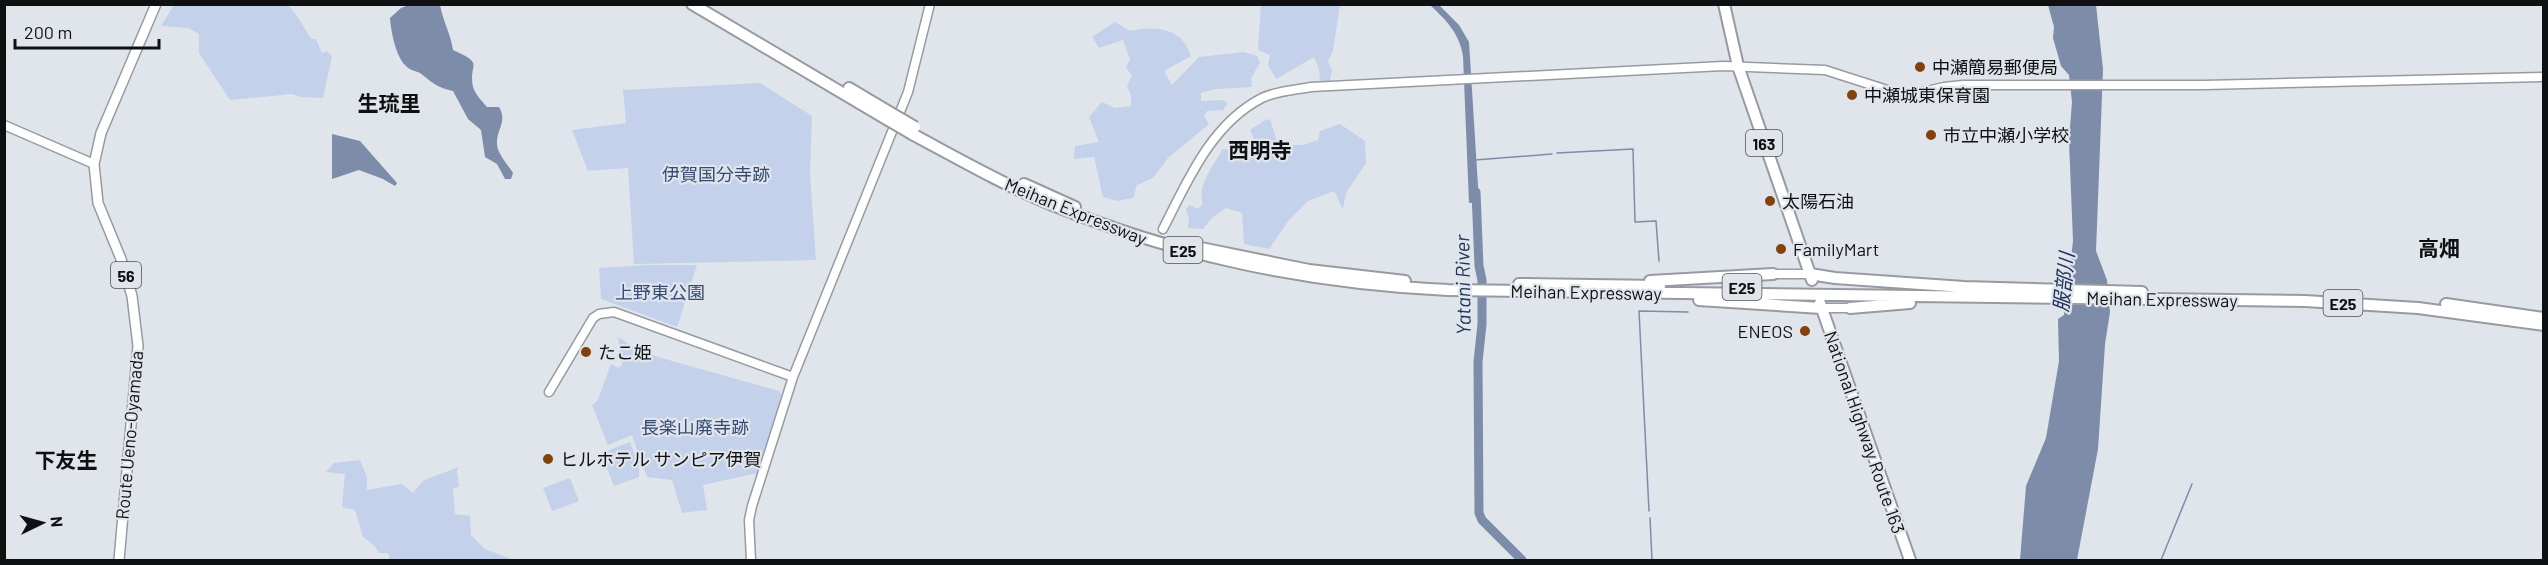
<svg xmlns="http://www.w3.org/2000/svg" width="2548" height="565" viewBox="0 0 2548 565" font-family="Barlow,'Noto Sans JP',sans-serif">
<rect width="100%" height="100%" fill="#e0e4eb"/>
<!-- green -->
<path fill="#c4d1eb" d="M 174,5 L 286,4 C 296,10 304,30 312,39 L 316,39 L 322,53 L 327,51 L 332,56 L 323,98 L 300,97 L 292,94 L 230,100 L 199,53 L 199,34 L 188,28 L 161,26 Z
M 1261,5 L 1340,5 L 1333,51 L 1328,61 L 1332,70 L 1330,81 L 1320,82 L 1319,69 L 1314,57 L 1276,79 L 1268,65 L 1270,55 L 1258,50 Z
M 1115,22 L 1130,31 C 1155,25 1183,28 1191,56 L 1164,71 L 1172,85 L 1199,57 L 1244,52 L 1257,56 L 1260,63 L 1251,78 L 1252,87 L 1215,89 L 1201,93 L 1201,101 L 1222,100 L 1228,103 L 1223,110 L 1207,111 L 1204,116 L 1209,124 L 1168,158 L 1153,178 L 1137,185 L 1133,198 L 1117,201 L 1103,197 L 1094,157 L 1074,159 L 1075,146 L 1099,142 L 1089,117 L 1102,102 L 1115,108 L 1131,106 L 1131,95 L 1127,86 L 1132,76 L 1126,67 L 1130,59 L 1123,40 L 1099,48 L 1092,37 Z
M 760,83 L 812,116 L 810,173 L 816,260 L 634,264 L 628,168 L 588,171 L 572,130 L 626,123 L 623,90 Z
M 1270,119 L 1278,145 L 1303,145 L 1318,140 L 1320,131 L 1340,124 L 1365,141 L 1366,163 L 1346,193 L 1343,209 L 1334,191 L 1308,201 L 1289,220 L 1269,249 L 1244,244 L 1242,213 L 1226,208 L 1212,218 L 1203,229 L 1188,228 L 1189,219 L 1186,210 L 1189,205 L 1198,209 L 1203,204 C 1196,186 1214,165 1223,149 L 1254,152 L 1256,144 L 1250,130 L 1264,121 Z
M 648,265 L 697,265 L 677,327 L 601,299 L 599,268 Z
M 618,337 L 638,350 L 658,357 L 779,391 L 781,394 L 780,404 L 758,473 L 703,485 L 707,510 L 682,513 L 672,480 L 647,477 L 632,435 L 608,445 L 592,405 L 598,400 L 611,364 L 619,368 L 622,365 Z
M 630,442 L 639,466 L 639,477 L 614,486 L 601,453 Z
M 360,460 L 367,477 L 367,490 L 402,484 L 413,493 L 424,480 L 459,467 L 457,471 L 459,487 L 453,488 L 455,514 L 470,516 L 471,535 L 485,549 L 514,560 L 390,560 L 388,553 L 379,553 L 374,545 L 363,537 L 355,510 L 342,507 L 345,474 L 326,472 L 334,463 Z
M 570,478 L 579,501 L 552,511 L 543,488 Z"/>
<!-- water -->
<path fill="#7c8ca9" d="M 409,5 L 440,5 C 443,21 451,35 453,50 C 486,65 468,62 473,87 C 475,94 482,101 487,107 L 499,107 C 508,122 496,129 497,144 C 497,153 508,165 513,173 L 511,179 L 505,179 L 497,164 L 485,157 L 481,130 L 468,119 L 453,91 C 436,87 433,83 420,73 C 416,71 410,70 407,67 C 396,58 391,32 390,18 L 401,8 Z
M 1430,5 L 1439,5 L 1459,25 L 1469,42 L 1479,202 L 1469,203 L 1463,56 C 1459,33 1447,21 1430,5 Z
M 2048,5 L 2096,5 L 2103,69 L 2096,251 L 2107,280 L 2110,312 L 2105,344 L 2098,449 L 2077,560 L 2020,560 L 2026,486 L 2046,438 L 2059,361 L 2058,319 L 2064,315 L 2073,241 L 2069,141 L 2072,102 L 2069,75 L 2061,66 L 2053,38 L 2054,27 Z
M 332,134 L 360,141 L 397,183 L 395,186 L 383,179 L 359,170 L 332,179 Z"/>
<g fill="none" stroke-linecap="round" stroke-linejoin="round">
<!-- stream -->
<path stroke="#7c8ca9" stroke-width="1.5" d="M 1557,153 L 1633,149 L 1635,222 L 1656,221 L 1659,261
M 1475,160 L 1552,154
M 1649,511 L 1639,311 L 1688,312
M 1650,518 L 1652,560
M 2161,560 L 2192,484"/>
<!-- river -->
<path stroke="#7c8ca9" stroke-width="9" d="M 1476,192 L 1479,266 L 1482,280 L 1482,324 L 1478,362 L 1479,513 L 1482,520 L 1522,560"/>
<defs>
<path id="secondary" d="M 4,125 L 94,164
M 1163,229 C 1187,182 1211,124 1262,98 C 1276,91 1295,90 1311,87 L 1723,66 L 1825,70 L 1906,96 L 1944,87 L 1963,85 L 2204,85 L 2544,77
M 1773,274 L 1810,274
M 1821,308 L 1850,308
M 549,392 L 593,318 L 599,314 L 614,312 L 793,377
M 751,560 L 749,520 L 752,506 L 793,377 L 908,92 L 930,4"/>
<path id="primary" d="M 119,560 L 138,346 L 132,296 L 121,259 L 98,203 L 94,164 L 101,133 L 156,4"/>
<path id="highway" d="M 692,4 L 888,120
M 1724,4 L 1738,66 L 1812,280
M 849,88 L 891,113
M 912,134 C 957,158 1002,184 1050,204 C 1179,257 1308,283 1448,290 L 2305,301 L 2418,308 L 2544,325
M 1024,184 L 1075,207
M 1201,248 L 1309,270 L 1405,281
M 1810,274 L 1835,278 L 1964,287 L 2142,292
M 1650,281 L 1773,274
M 1519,284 L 1660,286
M 1699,300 L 1821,308
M 1820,303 L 1910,560
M 2446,304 L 2544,318
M 1850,308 L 1910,303"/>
</defs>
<!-- secondary casing -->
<use href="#secondary" stroke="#979aa1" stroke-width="11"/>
<!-- primary casing -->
<use href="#primary" stroke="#979aa1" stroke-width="12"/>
<!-- highway casing -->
<use href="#highway" stroke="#979aa1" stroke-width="14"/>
<!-- secondary -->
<use href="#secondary" stroke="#fff" stroke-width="8"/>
<!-- primary -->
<use href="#primary" stroke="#fff" stroke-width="9"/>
<!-- highway -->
<use href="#highway" stroke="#fff" stroke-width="10"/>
<defs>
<path id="highway-bridge" d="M 891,113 L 915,127
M 888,120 L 912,134"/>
</defs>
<!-- highway-bridge casing -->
<use href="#highway-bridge" stroke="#979aa1" stroke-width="14" stroke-linecap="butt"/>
<!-- highway-bridge -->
<use href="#highway-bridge" stroke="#fff" stroke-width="10"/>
</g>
<!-- markers -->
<g fill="#83420c" stroke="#e0e4eb" stroke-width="2">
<circle cx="1920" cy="67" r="6"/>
<circle cx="1852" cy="95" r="6"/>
<circle cx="1931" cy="135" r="6"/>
<circle cx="1770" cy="201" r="6"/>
<circle cx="1781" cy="249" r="6"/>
<circle cx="1805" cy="331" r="6"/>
<circle cx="586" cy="352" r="6"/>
<circle cx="548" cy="459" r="6"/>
</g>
<g text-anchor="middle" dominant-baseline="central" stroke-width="4.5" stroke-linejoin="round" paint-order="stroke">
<!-- shield labels -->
<g fill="#e0e4eb" stroke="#4e5053" stroke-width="1.5">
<rect x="1746" y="130" width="36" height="26" rx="4.5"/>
<rect x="1163.5" y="237" width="39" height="26" rx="4.5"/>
<rect x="111" y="262" width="30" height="26" rx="4.5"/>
<rect x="1722.5" y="274" width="39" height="26" rx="4.5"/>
<rect x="2323.5" y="290" width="39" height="26" rx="4.5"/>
</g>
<g font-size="16" font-weight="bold" fill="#0f1012">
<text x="1764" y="143">163</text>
<text x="1183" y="250">E25</text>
<text x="126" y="275">56</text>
<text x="1742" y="287">E25</text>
<text x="2343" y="303">E25</text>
</g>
<!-- poi labels -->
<g font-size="18" fill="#0f1012" stroke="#e0e4eb" text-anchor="start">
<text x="1932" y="67">中瀬簡易郵便局</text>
<text x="1864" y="95">中瀬城東保育園</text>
<text x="1943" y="135">市立中瀬小学校</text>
<text x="1782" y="201">太陽石油</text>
<text x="1793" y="249">FamilyMart</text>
<text x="1793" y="331" text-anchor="end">ENEOS</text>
<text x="598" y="352">たこ姫</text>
<text x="560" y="459">ヒルホテル サンピア伊賀</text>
</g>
<!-- park labels -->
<g font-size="18" fill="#354b76" stroke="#e0e4eb">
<text x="716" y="174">伊賀国分寺跡</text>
<text x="660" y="292">上野東公園</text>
<text x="695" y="427">長楽山廃寺跡</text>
</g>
<!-- street labels -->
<g font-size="18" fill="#0f1012" stroke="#e0e4eb">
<text transform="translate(1076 211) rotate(22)">Meihan Expressway</text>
<text transform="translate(1586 292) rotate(1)">Meihan Expressway</text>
<text transform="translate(2162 299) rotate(1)">Meihan Expressway</text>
<text transform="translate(1865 432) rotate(71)">National Highway Route 163</text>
<text transform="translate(129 435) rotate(-85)">Route Ueno-Oyamada</text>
</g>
<!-- water labels -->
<g font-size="20" font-style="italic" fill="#20345d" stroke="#e0e4eb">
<text transform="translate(2063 282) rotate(-84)">服部川</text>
<text transform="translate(1462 285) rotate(-91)">Yatani River</text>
</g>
<!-- quarter labels -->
<g font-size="21" font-weight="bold" fill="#0f1012" stroke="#e0e4eb">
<text x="389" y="102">生琉里</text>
<text x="1260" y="149">西明寺</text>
<text x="2439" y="247">高畑</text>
<text x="66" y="459">下友生</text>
</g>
</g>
<!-- border -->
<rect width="2548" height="565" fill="none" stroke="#0f1012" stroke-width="12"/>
<!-- north arrow -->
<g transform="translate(42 523) rotate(85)" stroke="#e0e4eb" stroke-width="4.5" paint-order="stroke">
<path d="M0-4.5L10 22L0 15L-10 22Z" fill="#0f1012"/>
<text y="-9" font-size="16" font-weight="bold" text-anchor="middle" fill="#0f1012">N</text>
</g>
<!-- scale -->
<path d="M15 39v9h144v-9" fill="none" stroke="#0f1012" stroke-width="3"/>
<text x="24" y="39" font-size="18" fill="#0f1012" stroke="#e0e4eb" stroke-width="4.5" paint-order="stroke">200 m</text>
</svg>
